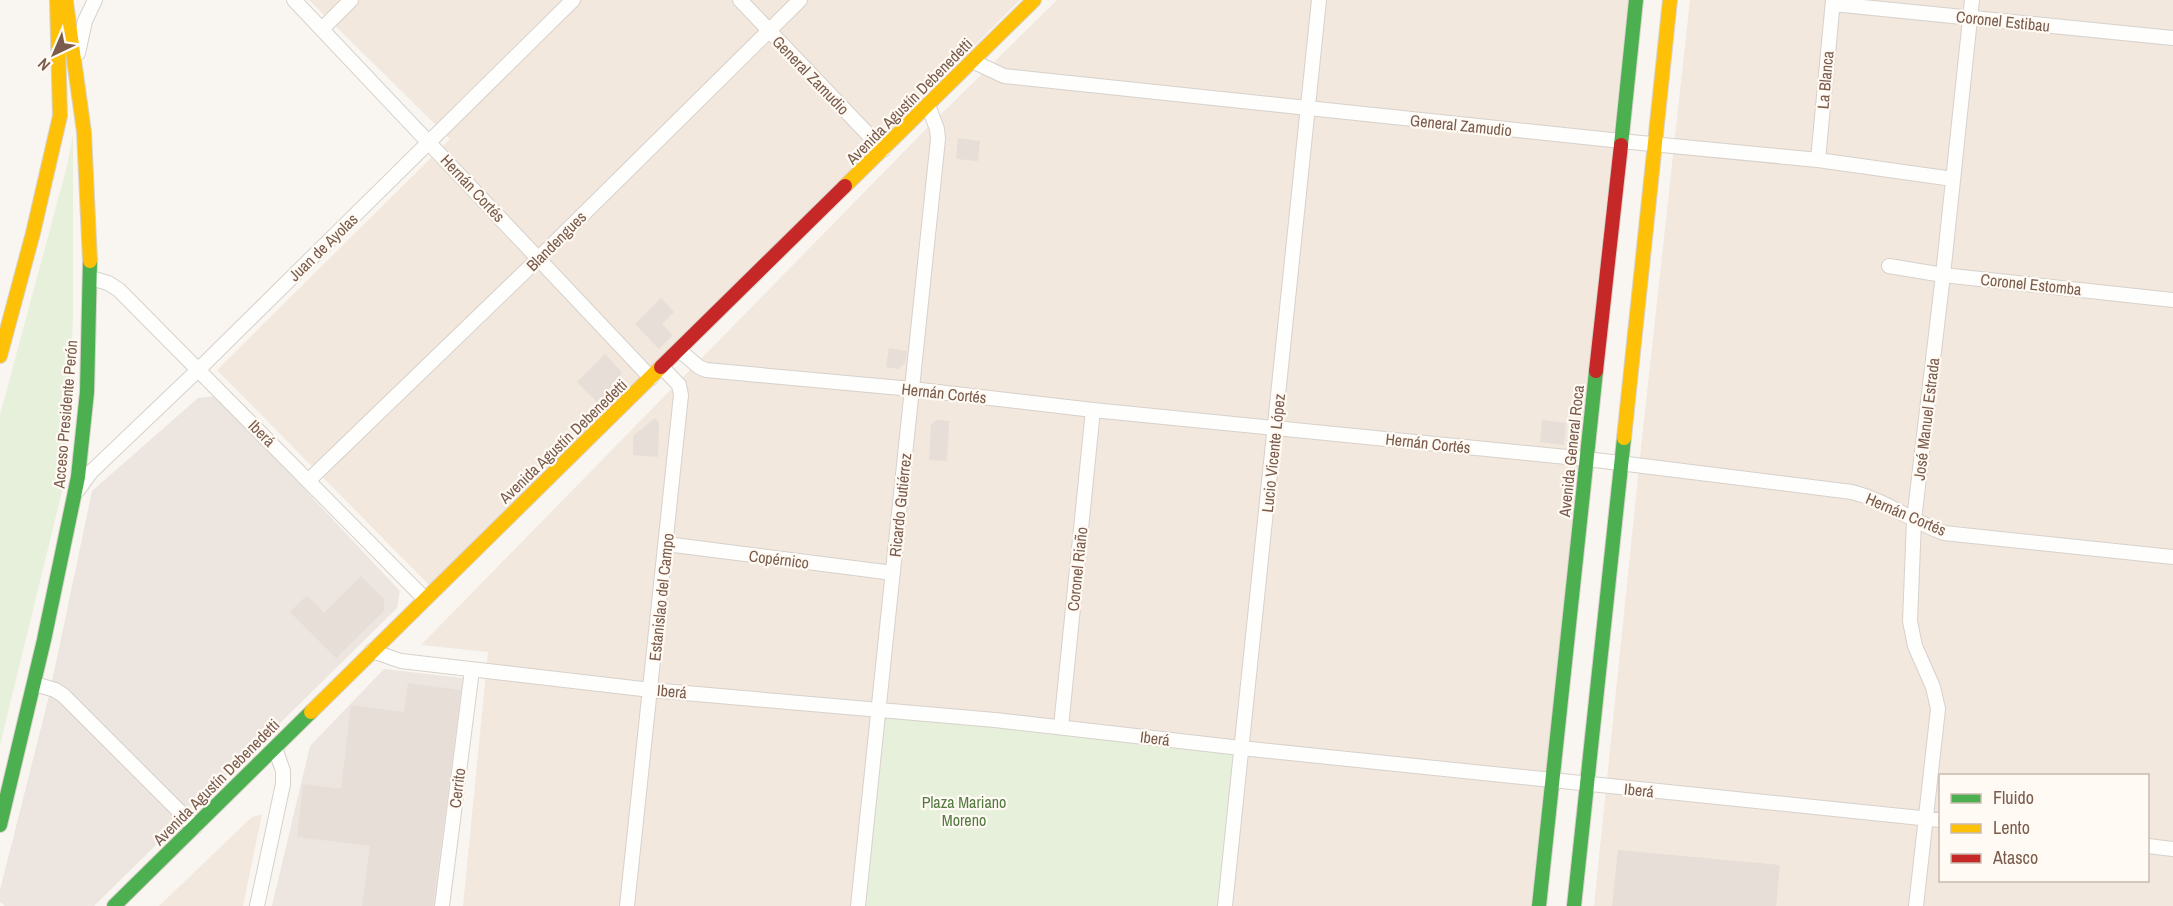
<svg xmlns="http://www.w3.org/2000/svg" width="2173" height="906" viewBox="0 0 2173 906" font-family="'Archivo Narrow',sans-serif">
<rect width="100%" height="100%" fill="#f9f5f0"/>
<!-- residential -->
<path fill="#f2e8de" fill-rule="evenodd" d="M 309,0 L 1020,0 L 431,587 L 217,370 L 450,139 Z
M 1057,0 L 1628,0 L 1531,906 L 463,906 L 488,652 L 421,645 L 929,126 Z
M 1690,0 L 2173,0 L 2173,906 L 1594,906 L 1640,457 ZM 1940,776 L 2148,776 L 2148,880 L 1940,880 Z
M 262,814 L 243,906 L 159,906 L 252,817 Z"/>
<!-- industrial -->
<path fill="#ede5e0" d="M 217,396 L 400,591 L 397,608 L 94,906 L 5,906 L 0,902 L 0,890 L 49,696 L 92,491 L 198,398 Z
M 384,669 L 463,678 L 435,906 L 272,906 L 310,746 Z"/>
<!-- green -->
<path fill="#e7f0db" d="M 73,135 L 73,320 L 64,483 L 0,745 L 0,415 L 67,166 Z
M 880,708 L 1241,748 L 1225,906 L 858,906 Z"/>
<!-- building -->
<path fill="#e6ded7" d="M 958,138 L 980,141 L 978,161 L 956,159 Z
M 661,298 L 674,312 L 662,324 L 673,335 L 659,349 L 635,324 Z
M 889,348 L 907,351 L 905,363 L 898,369 L 886,367 Z
M 605,354 L 621,371 L 621,381 L 598,403 L 577,382 Z
M 655,418 L 659,423 L 658,457 L 633,455 L 633,436 Z
M 936,420 L 949,421 L 947,461 L 929,460 L 931,425 Z
M 1542,420 L 1566,423 L 1564,445 L 1540,442 Z
M 361,576 L 384,599 L 384,611 L 336,658 L 290,612 L 307,595 L 324,613 Z
M 408,683 L 461,690 L 433,906 L 362,906 L 370,846 L 297,837 L 303,784 L 341,789 L 351,705 L 404,712 Z
M 1618,850 L 1780,865 L 1776,906 L 1612,906 Z"/>
<g fill="none" stroke-linecap="round" stroke-linejoin="round">
<defs>
<path id="street" d="M 294,0 L 651,378
M 740,0 L 883,150
M 1833,4 L 2173,38
M 322,29 L 351,0
M 78,53 L 85,21 L 95,0
M 972,61 L 1004,76 L 1631,142 L 1818,160 L 1953,179
M 1818,160 L 1833,0
M 1889,266 L 1943,275 L 2173,300
M 91,278 L 108,283 L 119,290 L 425,599
M 679,350 L 699,367 L 706,370 L 912,389 L 1093,410 L 1587,459 L 1852,492 C 1887,501 1911,521 1944,533 L 2173,557
M 309,480 L 539,258 L 800,0
M 78,490 L 91,472 L 199,369 L 573,0
M 666,544 L 893,573
M 372,651 L 401,661 L 651,690 L 995,720 L 1241,748 L 1940,820
M 35,684 L 55,690 L 63,695 L 195,827
M 1061,727 L 1093,410
M 2148,846 L 2173,849
M 257,906 L 283,784 L 283,771 L 275,748
M 442,906 L 472,670
M 627,906 L 681,395 L 679,385 L 662,367
M 858,906 L 938,139 L 937,129 L 928,105
M 1225,906 L 1319,0
M 1916,906 L 1938,709 L 1933,687 L 1915,646 L 1910,621 L 1914,520 L 1943,275 L 1972,0"/>
<path id="fast" d="M 1621,145 L 1636,0
M 0,825 L 44,640 L 78,477 L 87,392 L 90,261
M 114,906 L 311,712
M 1539,906 L 1596,371
M 1574,906 L 1624,438"/>
<path id="slow" d="M 66,2 L 84,132 L 90,261
M 845,186 L 1034,0
M 0,356 L 33,233 L 60,116 L 57,0
M 1624,438 L 1670,0
M 311,712 L 661,367"/>
<path id="jam" d="M 661,367 L 845,186
M 1596,371 L 1621,145"/>
</defs>
<!-- street casing -->
<use href="#street" stroke="#d7d1cb" stroke-width="16"/>
<!-- fast casing -->
<use href="#fast" stroke="#d9d2cb" stroke-width="16"/>
<!-- slow casing -->
<use href="#slow" stroke="#d9d2cb" stroke-width="16"/>
<!-- jam casing -->
<use href="#jam" stroke="#d9d2cb" stroke-width="16"/>
<!-- street -->
<use href="#street" stroke="#fefefd" stroke-width="14"/>
<!-- fast -->
<use href="#fast" stroke="#4caf50" stroke-width="14"/>
<!-- slow -->
<use href="#slow" stroke="#ffc107" stroke-width="14"/>
<!-- jam -->
<use href="#jam" stroke="#c62828" stroke-width="14"/>
</g>
<g text-anchor="middle" dominant-baseline="central" stroke-width="4.5" stroke-linejoin="round" paint-order="stroke">
<!-- street labels -->
<g font-size="16" fill="#7a5c4d" stroke="#fffaf3">
<text transform="translate(2003 21) rotate(6)">Coronel Estibau</text>
<text transform="translate(811 75) rotate(46)">General Zamudio</text>
<text transform="translate(1825 80) rotate(-85)">La Blanca</text>
<text transform="translate(909 101) rotate(-45)">Avenida Agustín Debenedetti</text>
<text transform="translate(1461 125) rotate(6)">General Zamudio</text>
<text transform="translate(473 188) rotate(47)">Hernán Cortés</text>
<text transform="translate(556 241) rotate(-45)">Blandengues</text>
<text transform="translate(323 247) rotate(-44)">Juan de Ayolas</text>
<text transform="translate(2031 284) rotate(6)">Coronel Estomba</text>
<text transform="translate(944 393) rotate(6)">Hernán Cortés</text>
<text transform="translate(65 414) rotate(-85)">Acceso Presidente Perón</text>
<text transform="translate(1926 419) rotate(-83)">José Manuel Estrada</text>
<text transform="translate(262 433) rotate(45)">Iberá</text>
<text transform="translate(563 441) rotate(-44)">Avenida Agustín Debenedetti</text>
<text transform="translate(1428 443) rotate(6)">Hernán Cortés</text>
<text transform="translate(1571 451) rotate(-84)">Avenida General Roca</text>
<text transform="translate(1273 453) rotate(-84)">Lucio Vicente López</text>
<text transform="translate(900 505) rotate(-84)">Ricardo Gutiérrez</text>
<text transform="translate(1906 514) rotate(23)">Hernán Cortés</text>
<text transform="translate(779 559) rotate(7)">Copérnico</text>
<text transform="translate(1077 569) rotate(-84)">Coronel Riaño</text>
<text transform="translate(661 597) rotate(-84)">Estanislao del Campo</text>
<text transform="translate(672 691) rotate(5)">Iberá</text>
<text transform="translate(1155 738) rotate(7)">Iberá</text>
<text transform="translate(216 782) rotate(-45)">Avenida Agustín Debenedetti</text>
<text transform="translate(457 788) rotate(-83)">Cerrito</text>
<text transform="translate(1639 790) rotate(6)">Iberá</text>
</g>
<!-- park labels -->
<g font-size="16" fill="#537a41" stroke="#fffaf3">
<text x="964" y="802">Plaza Mariano<tspan x="964" dy="18">Moreno</tspan></text>
</g>
</g>
<!-- legend -->
<rect x="1939" y="774" width="210" height="108" fill="#fffaf3" stroke="#cabbb1" stroke-width="1.5"/>
<rect x="1951" y="794" width="30" height="9" fill="#4caf50" stroke="#cabbb1" stroke-width="1.5"/>
<text x="1993" y="804" font-size="18" fill="#7a5c4d">Fluido</text>
<rect x="1951" y="824" width="30" height="9" fill="#ffc107" stroke="#cabbb1" stroke-width="1.5"/>
<text x="1993" y="834" font-size="18" fill="#7a5c4d">Lento</text>
<rect x="1951" y="854" width="30" height="9" fill="#c62828" stroke="#cabbb1" stroke-width="1.5"/>
<text x="1993" y="864" font-size="18" fill="#7a5c4d">Atasco</text>
<!-- north arrow -->
<g transform="translate(54 54) rotate(224)" stroke="#fffaf3" stroke-width="4.5" paint-order="stroke">
<path d="M0-4.5L10 22L0 15L-10 22Z" fill="#7a5c4d"/>
<text y="-9" font-size="16" font-weight="bold" text-anchor="middle" fill="#7a5c4d">N</text>
</g>
</svg>
